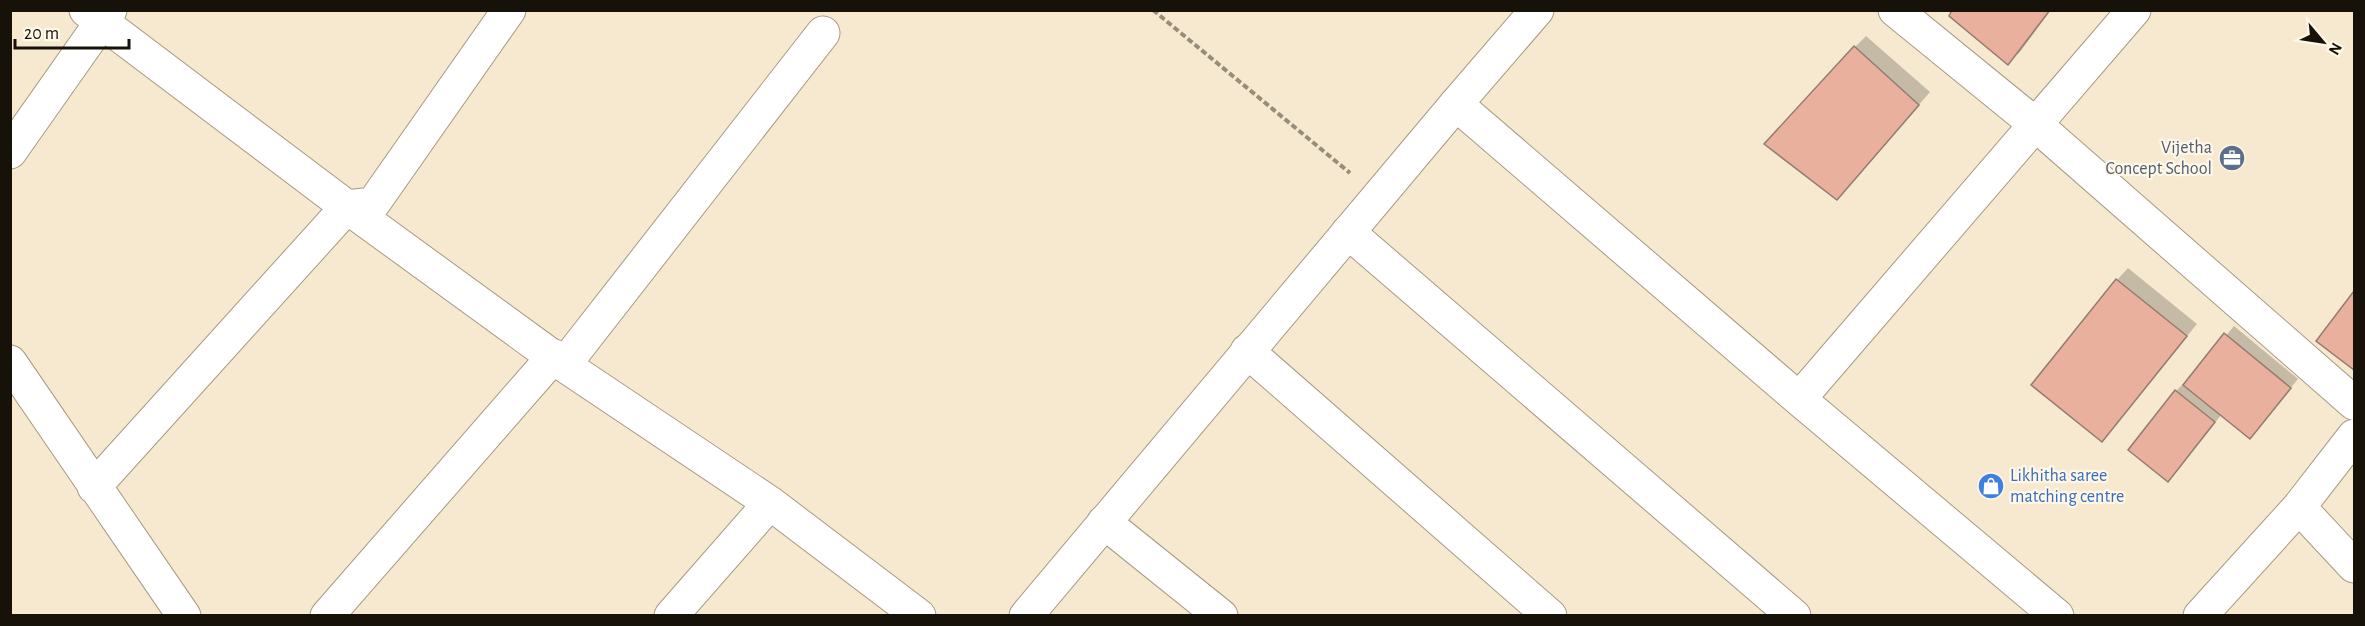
<svg xmlns="http://www.w3.org/2000/svg" width="2365" height="626" viewBox="0 0 2365 626" font-family="'Alegreya Sans',sans-serif">
<rect width="100%" height="100%" fill="#f6e9d0"/>
<!-- shadow -->
<path fill="#0003" d="M 1954,10 L 2051,10 L 2020,52 L 2008,63 Z
M 1866,36 L 1930,92 L 1848,187 L 1855,47 Z
M 2128,268 L 2197,324 L 2102,440 L 2117,280 Z
M 2354,293 L 2354,368 L 2318,341 Z
M 2234,326 L 2298,379 L 2250,437 L 2222,414 L 2176,471 L 2176,391 L 2184,383 L 2186,384 Z"/>
<!-- building -->
<path fill="#e9b19d" stroke="#947a70" stroke-width="1.5" d="M 1952,10 L 2050,10 L 2008,65 L 1949,16 Z
M 1854,46 L 1919,105 L 1837,200 L 1764,144 Z
M 2116,279 L 2187,336 L 2102,442 L 2031,385 Z
M 2354,291 L 2354,370 L 2316,341 Z
M 2224,333 L 2291,388 L 2250,439 L 2183,385 Z
M 2175,390 L 2215,422 L 2168,482 L 2128,450 Z"/>
<g fill="none" stroke-linecap="round" stroke-linejoin="round">
<defs>
<path id="minor" d="M 86,10 L 347,207 L 564,365 L 770,503 L 919,616
M 1895,10 L 2035,124 L 2354,403
M 1456,104 L 1799,399 L 2057,616
M 10,152 L 110,10
M 1348,232 L 1794,616
M 1247,351 L 1550,616
M 10,362 L 184,616
M 564,365 L 823,33
M 1799,399 L 2134,10
M 94,487 L 347,207 L 373,204 L 509,10
M 2299,507 L 2354,566
M 1104,522 L 1221,616
M 327,616 L 554,356
M 671,616 L 770,503
M 2200,616 L 2299,507 L 2354,436"/>
<path id="tertiary" d="M 1026,616 L 1456,104 L 1537,10"/>
</defs>
<!-- minor casing -->
<use href="#minor" stroke="#a69a83" stroke-width="35"/>
<!-- tertiary casing -->
<use href="#tertiary" stroke="#a69a83" stroke-width="35"/>
<!-- path -->
<path stroke="#968d7b" stroke-width="4" stroke-dasharray="6 3" stroke-linecap="butt" d="M 1153,10 L 1350,173"/>
<!-- minor -->
<use href="#minor" stroke="#fff" stroke-width="33"/>
<!-- tertiary -->
<use href="#tertiary" stroke="#fff" stroke-width="33"/>
</g>
<!-- icons -->
<defs>
<symbol id="office-disc" viewBox="-11 -11 22 22"><circle r="9.5" fill="#5c6f8a" stroke="#fff7e8"/><path d="M-6-3h4V-5.5h4V-3h4V5H-6ZM-1-4.5V-3h2v-1.5ZM-6 0V1H6V0Z" fill="#fff"/></symbol>
<symbol id="shop-disc" viewBox="-11 -11 22 22"><circle r="9.5" fill="#3f7fe0" stroke="#fff7e8"/><path d="M-5-2.5h2.3a2.7 3.5 0 0 1 5.4 0H5L5.5 6h-11ZM-1.5-2.5h3a1.5 2.3 0 0 0-3 0Z" fill="#fff"/></symbol>
</defs>
<g fill-rule="evenodd">
<use href="#office-disc" x="2217" y="143" width="30" height="30"/>
<use href="#shop-disc" x="1976" y="471" width="30" height="30"/>
</g>
<g text-anchor="middle" dominant-baseline="central" stroke-width="4.5" stroke-linejoin="round" paint-order="stroke">
<!-- service labels -->
<g font-size="18" fill="#4e5e75" stroke="#fff7e8" text-anchor="end">
<text x="2212" y="148">Vijetha<tspan x="2212" dy="21">Concept School</tspan></text>
</g>
<!-- shop labels -->
<g font-size="18" fill="#366cbe" stroke="#fff7e8" text-anchor="start">
<text x="2010" y="476">Likhitha saree<tspan x="2010" dy="21">matching centre</tspan></text>
</g>
</g>
<!-- border -->
<rect width="2365" height="626" fill="none" stroke="#161209" stroke-width="24"/>
<!-- north arrow -->
<g transform="translate(2323 42) rotate(119)" stroke="#fff7e8" stroke-width="4.5" paint-order="stroke">
<path d="M0-4.5L10 22L0 15L-10 22Z" fill="#161209"/>
<text y="-9" font-size="16" font-weight="bold" text-anchor="middle" fill="#161209">N</text>
</g>
<!-- scale -->
<path d="M15 39v9h114v-9" fill="none" stroke="#161209" stroke-width="3"/>
<text x="24" y="39" font-size="18" fill="#161209" stroke="#fff7e8" stroke-width="4.5" paint-order="stroke">20 m</text>
</svg>
